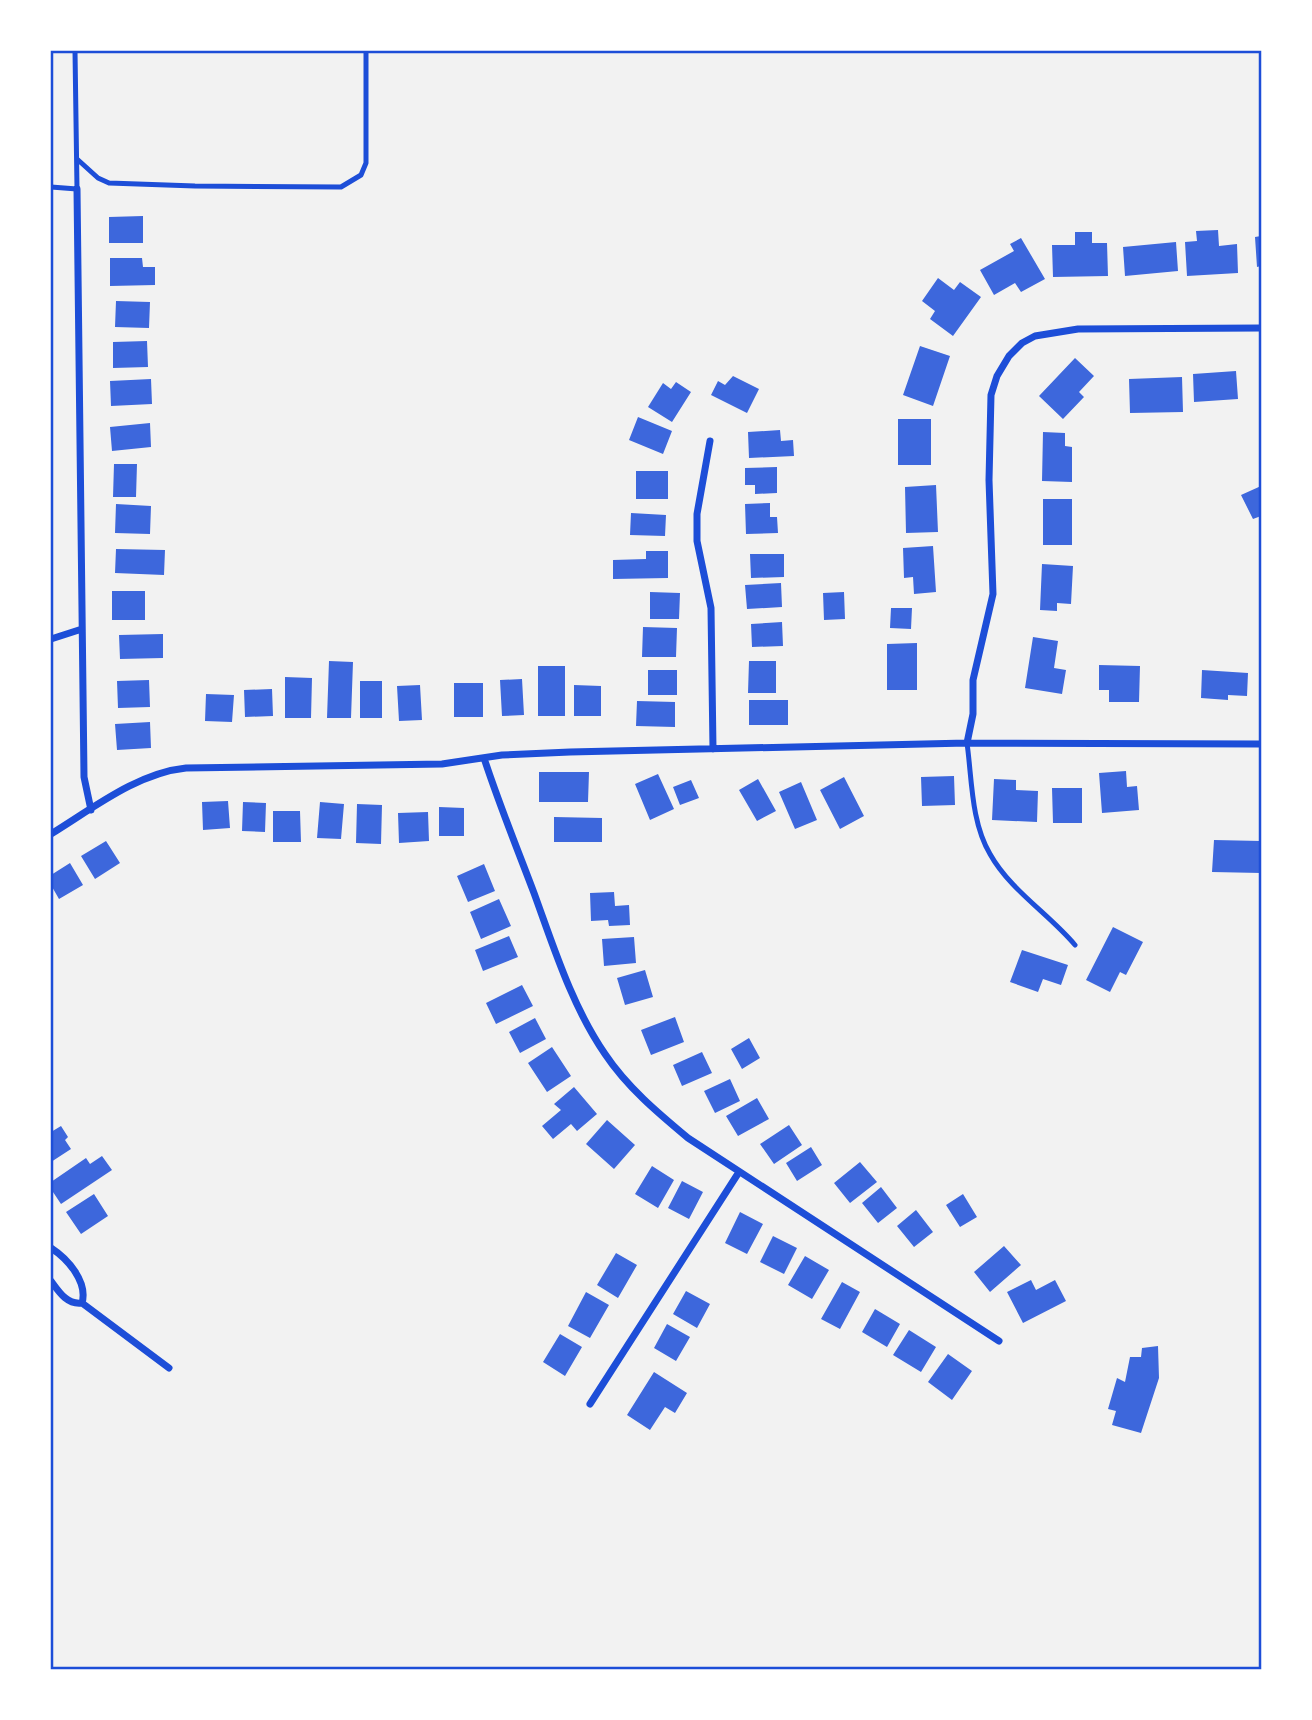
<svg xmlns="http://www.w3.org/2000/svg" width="1312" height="1720" viewBox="0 0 1312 1720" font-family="'Archivo Narrow',sans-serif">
<rect width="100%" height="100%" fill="#f2f2f2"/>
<!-- building -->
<path fill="#3d67dc" d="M 143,216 L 143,243 L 109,243 L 109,217 Z
M 1218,230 L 1219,246 L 1237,244 L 1238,273 L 1187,276 L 1185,242 L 1197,241 L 1196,231 Z
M 1075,232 L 1092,232 L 1092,243 L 1107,243 L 1108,276 L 1053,277 L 1052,245 L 1075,245 Z
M 1261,236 L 1261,266 L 1257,267 L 1255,237 Z
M 1021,238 L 1045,279 L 1021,292 L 1015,283 L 994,295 L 980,270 L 1014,251 L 1010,244 Z
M 1176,242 L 1178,271 L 1125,276 L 1123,247 Z
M 110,258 L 142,258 L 143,267 L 155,267 L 155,285 L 110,286 Z
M 938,278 L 954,290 L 960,282 L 981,297 L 953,336 L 930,319 L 935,311 L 922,301 Z
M 116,301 L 150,302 L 149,328 L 115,327 Z
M 147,341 L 148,367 L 113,368 L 113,342 Z
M 920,346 L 950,356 L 933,406 L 903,395 Z
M 1075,358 L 1094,376 L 1079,392 L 1084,397 L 1063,419 L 1039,396 Z
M 1236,371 L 1238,399 L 1194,402 L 1193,374 Z
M 733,376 L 759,389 L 747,413 L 711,395 L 718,381 L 725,385 Z
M 1182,377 L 1183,412 L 1130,413 L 1129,379 Z
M 151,379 L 152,404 L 111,406 L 110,381 Z
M 676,382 L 691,392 L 672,422 L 648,407 L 663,383 L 671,389 Z
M 638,417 L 672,431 L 663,454 L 629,440 Z
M 898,419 L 931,419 L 931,465 L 898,465 Z
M 150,423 L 151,447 L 112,451 L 110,427 Z
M 780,430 L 781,441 L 793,440 L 794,456 L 749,458 L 748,432 Z
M 1043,432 L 1065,433 L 1065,446 L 1072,447 L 1072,482 L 1042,481 Z
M 114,464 L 137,464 L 136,497 L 113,497 Z
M 777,467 L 777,493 L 755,494 L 755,485 L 745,485 L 745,468 Z
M 636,471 L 668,471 L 668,499 L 636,499 Z
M 936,485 L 938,532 L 906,533 L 905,487 Z
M 1261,486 L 1261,516 L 1253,519 L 1241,495 Z
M 1043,499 L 1072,499 L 1072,545 L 1043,545 Z
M 770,503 L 770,517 L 777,517 L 778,533 L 746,534 L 745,504 Z
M 116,504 L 151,506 L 150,534 L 115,533 Z
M 631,513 L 666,515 L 665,536 L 630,535 Z
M 933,546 L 936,592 L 914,594 L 913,577 L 904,578 L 903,548 Z
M 116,549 L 165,550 L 164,575 L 115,573 Z
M 646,551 L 668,551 L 668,578 L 613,579 L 613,560 L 646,559 Z
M 750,554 L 784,554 L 784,577 L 751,578 Z
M 1042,564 L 1073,566 L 1071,604 L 1057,603 L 1057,611 L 1040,610 Z
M 781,583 L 782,607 L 747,609 L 745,585 Z
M 112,591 L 145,591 L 145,620 L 112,620 Z
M 650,592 L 680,593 L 679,619 L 650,619 Z
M 844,592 L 845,619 L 824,620 L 823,593 Z
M 891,608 L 912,608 L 911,629 L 890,628 Z
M 782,622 L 783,646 L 752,647 L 751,624 Z
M 643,627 L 677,628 L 676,657 L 642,657 Z
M 163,634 L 163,658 L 120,659 L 119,635 Z
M 1033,637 L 1058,641 L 1054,668 L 1066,670 L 1062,694 L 1025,688 Z
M 917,643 L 917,690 L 887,690 L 887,644 Z
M 329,661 L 353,662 L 351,718 L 327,718 Z
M 749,661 L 776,661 L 776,693 L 748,693 Z
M 1099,665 L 1140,666 L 1139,702 L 1109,702 L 1109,690 L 1099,690 Z
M 538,666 L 565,666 L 565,716 L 538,716 Z
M 648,670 L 677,670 L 677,695 L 648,695 Z
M 1202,670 L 1248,673 L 1247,696 L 1228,695 L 1228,700 L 1201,698 Z
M 285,677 L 312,678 L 311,718 L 285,718 Z
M 522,679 L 524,715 L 502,716 L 500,680 Z
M 149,680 L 150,707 L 118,708 L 117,681 Z
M 360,681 L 382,681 L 382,718 L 360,718 Z
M 454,683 L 483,683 L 483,717 L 454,717 Z
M 420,685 L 422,720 L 399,721 L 397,686 Z
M 574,685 L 601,686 L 601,716 L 574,716 Z
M 272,689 L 273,716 L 245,717 L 244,690 Z
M 206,694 L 234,695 L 232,722 L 205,721 Z
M 749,700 L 788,700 L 788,725 L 749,725 Z
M 637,701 L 675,702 L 675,727 L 636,726 Z
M 150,722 L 151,748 L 117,750 L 115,724 Z
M 1126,771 L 1127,787 L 1137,786 L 1139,810 L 1102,813 L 1099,773 Z
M 539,772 L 589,772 L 588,802 L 539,802 Z
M 658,774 L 674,809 L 650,820 L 635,784 Z
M 954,776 L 955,805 L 922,806 L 921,777 Z
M 844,777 L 864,816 L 840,829 L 820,790 Z
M 758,779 L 776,811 L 757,821 L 739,790 Z
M 994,779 L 1016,780 L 1016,790 L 1038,791 L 1037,822 L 992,820 Z
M 691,780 L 699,798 L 680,805 L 673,787 Z
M 801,782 L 817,820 L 795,829 L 779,792 Z
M 1052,788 L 1082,788 L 1082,823 L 1053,823 Z
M 228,801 L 230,828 L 203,830 L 202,802 Z
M 243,802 L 266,803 L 265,832 L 242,831 Z
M 320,802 L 344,804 L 341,839 L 317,838 Z
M 357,804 L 382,805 L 381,844 L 356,843 Z
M 439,807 L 464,808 L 464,836 L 439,836 Z
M 273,811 L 300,811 L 301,842 L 273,842 Z
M 428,812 L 429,841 L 399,843 L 398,813 Z
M 554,817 L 602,818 L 602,842 L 554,842 Z
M 1214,840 L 1261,841 L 1261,873 L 1212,872 Z
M 106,841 L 120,863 L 95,879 L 81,856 Z
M 70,863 L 83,885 L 59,899 L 51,885 L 51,875 Z
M 484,864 L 495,891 L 468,902 L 457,876 Z
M 614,892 L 615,906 L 629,905 L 630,925 L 609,926 L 608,920 L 591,921 L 590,893 Z
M 499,899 L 511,926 L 481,939 L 470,912 Z
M 1113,927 L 1143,942 L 1126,975 L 1120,972 L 1110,992 L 1086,980 Z
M 509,936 L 518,957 L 483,971 L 475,950 Z
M 634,937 L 636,963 L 604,966 L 602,939 Z
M 1022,950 L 1068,965 L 1061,985 L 1043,979 L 1038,992 L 1010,982 Z
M 645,970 L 653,997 L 625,1005 L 617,978 Z
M 522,985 L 533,1006 L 496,1024 L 486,1003 Z
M 675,1017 L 684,1042 L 651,1055 L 641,1030 Z
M 535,1018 L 546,1039 L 520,1053 L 509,1032 Z
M 749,1038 L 760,1058 L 742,1069 L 731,1049 Z
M 552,1047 L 571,1076 L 547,1092 L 528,1063 Z
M 702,1052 L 712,1073 L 682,1086 L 673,1065 Z
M 730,1079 L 740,1101 L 715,1113 L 704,1091 Z
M 574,1087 L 597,1114 L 577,1131 L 571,1124 L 553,1139 L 542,1126 L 561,1110 L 554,1104 Z
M 757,1098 L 769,1119 L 738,1136 L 726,1116 Z
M 607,1120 L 635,1145 L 614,1169 L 586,1144 Z
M 789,1125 L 802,1145 L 774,1164 L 760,1144 Z
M 61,1126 L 68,1137 L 65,1140 L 71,1149 L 51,1162 L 51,1132 Z
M 811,1147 L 822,1165 L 797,1181 L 786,1163 Z
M 102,1156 L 112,1170 L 61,1204 L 51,1189 L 51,1182 L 86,1158 L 90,1164 Z
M 860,1162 L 877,1182 L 850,1203 L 834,1183 Z
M 652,1166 L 674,1180 L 658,1208 L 635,1194 Z
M 682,1181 L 703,1192 L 689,1219 L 668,1208 Z
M 881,1187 L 897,1208 L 878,1223 L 862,1203 Z
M 94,1194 L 108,1216 L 81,1234 L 66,1212 Z
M 963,1194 L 977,1217 L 960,1227 L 946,1205 Z
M 916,1210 L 933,1232 L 914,1247 L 897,1226 Z
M 740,1212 L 763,1224 L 747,1254 L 725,1243 Z
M 773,1236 L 797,1248 L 784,1274 L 760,1262 Z
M 1004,1246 L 1021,1265 L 990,1292 L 974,1272 Z
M 616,1253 L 637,1265 L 618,1298 L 597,1285 Z
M 805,1256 L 829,1270 L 812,1299 L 788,1285 Z
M 1031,1280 L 1036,1290 L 1055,1280 L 1066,1301 L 1023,1323 L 1007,1292 Z
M 842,1282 L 860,1292 L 840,1329 L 821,1319 Z
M 686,1291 L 710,1304 L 697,1328 L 673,1314 Z
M 586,1292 L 609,1305 L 590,1338 L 568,1326 Z
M 875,1309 L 900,1324 L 887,1347 L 862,1332 Z
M 667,1324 L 690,1337 L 676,1361 L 654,1348 Z
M 909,1330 L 936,1347 L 921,1372 L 893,1355 Z
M 560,1334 L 582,1347 L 565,1376 L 543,1362 Z
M 1158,1346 L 1159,1378 L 1141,1433 L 1112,1425 L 1116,1411 L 1108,1409 L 1117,1378 L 1125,1382 L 1130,1357 L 1141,1357 L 1142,1348 Z
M 948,1354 L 972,1371 L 952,1400 L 928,1382 Z
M 654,1372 L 687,1393 L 675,1413 L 665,1407 L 650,1430 L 627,1415 Z"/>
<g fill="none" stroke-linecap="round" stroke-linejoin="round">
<!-- service -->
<path stroke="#1d4ed8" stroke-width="5" d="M 77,159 L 98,178 L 109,183 L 195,186 L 341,187 L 361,175 L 366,163 L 366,51
M 51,187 L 77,189 L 75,51
M 967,743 C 972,779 971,822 990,854 C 1010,890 1049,914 1075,945"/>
<!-- minor -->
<path stroke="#1d4ed8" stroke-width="7" d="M 77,189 L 84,777 L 91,810
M 710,441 L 697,514 L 697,541 L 711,608 L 713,749
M 51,639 L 82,629
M 967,743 L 973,714 L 973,680 L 993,594 L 989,480 L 991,395 L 997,376 L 1009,356 L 1022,343 L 1035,336 L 1078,329 L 1261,328
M 484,758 C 499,804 517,848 534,893 C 554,948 572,1006 605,1054 C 627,1087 658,1113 688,1138 L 999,1341
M 51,834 C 92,809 137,773 186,768 L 442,764 L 502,755 L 570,752 L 967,743 L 1261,744
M 51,1248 C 68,1259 88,1282 82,1303 C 67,1305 59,1292 51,1281
M 82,1303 L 169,1368
M 590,1404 L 739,1172"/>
</g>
<!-- border -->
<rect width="1312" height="1720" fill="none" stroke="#ffffff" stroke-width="105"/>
<rect x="52" y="52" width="1208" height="1616" fill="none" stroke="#1d4ed8" stroke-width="2.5"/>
</svg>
